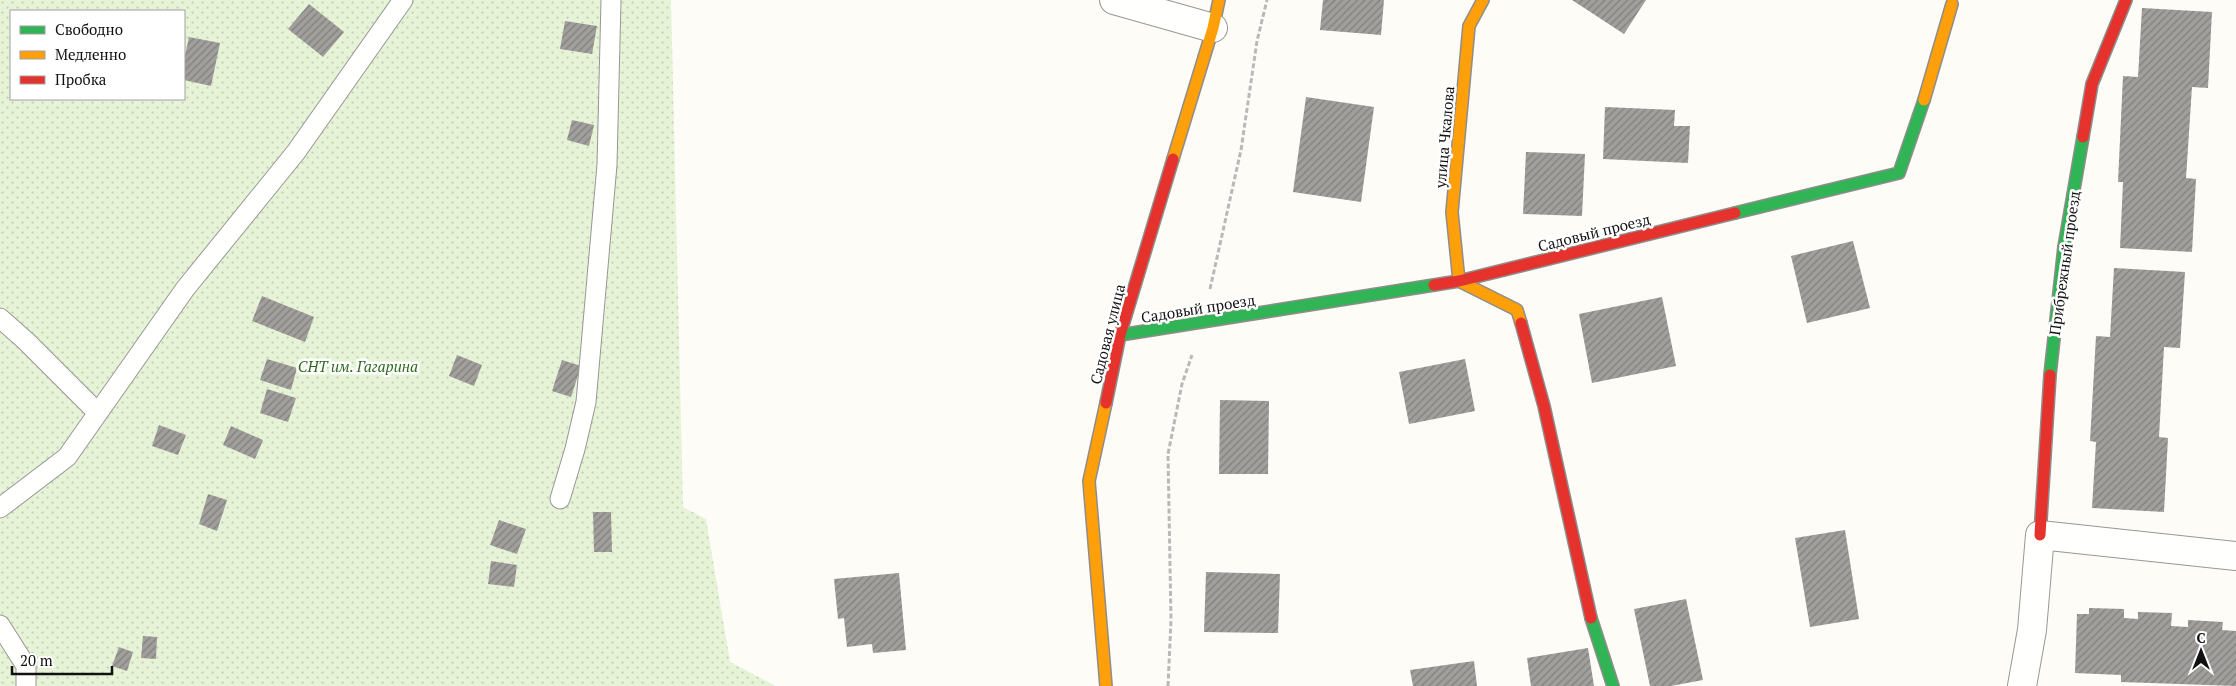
<svg xmlns="http://www.w3.org/2000/svg" width="2236" height="686" viewBox="0 0 2236 686" font-family="'PT Serif',serif">
<defs>
<pattern id="garden-dots" width="8" height="8" patternUnits="userSpaceOnUse" patternTransform="scale(1.25)"><rect width="8" height="8" fill="#e7f3d7"/><path d="M2 2h.1M6 6h.1" fill="none" stroke="#c5cfb8" stroke-width="1.8" stroke-linecap="round"/></pattern>
<pattern id="building-hatch" width="6" height="6" patternUnits="userSpaceOnUse" patternTransform="scale(1.25)"><rect width="6" height="6" fill="#a19f9c"/><path d="M-1 1l2-2M0 6l6-6M5 7l2-2" fill="none" stroke="#82807e"/></pattern>
</defs>
<rect width="100%" height="100%" fill="#fdfcf7"/>
<!-- garden -->
<path fill="url(#garden-dots)" fill-rule="evenodd" d="M 0,0 L 671,0 L 683,507 L 706,519 L 730,662 L 776,686 L 0,686 ZM 11,11 L 184,11 L 184,99 L 11,99 Z"/>
<!-- building -->
<path fill="url(#building-hatch)" d="M 1323,0 L 1384,0 L 1381,35 L 1320,30 Z
M 1572,0 L 1646,0 L 1624,34 Z
M 309,4 L 344,32 L 323,57 L 288,29 Z
M 2142,8 L 2212,12 L 2208,88 L 2192,87 L 2186,178 L 2196,179 L 2192,252 L 2120,248 L 2123,182 L 2118,182 L 2123,76 L 2138,77 Z
M 565,21 L 597,26 L 592,54 L 560,49 Z
M 189,37 L 220,43 L 211,86 L 184,80 L 184,60 Z
M 1306,97 L 1374,107 L 1361,202 L 1293,192 Z
M 1605,107 L 1675,110 L 1674,126 L 1690,126 L 1688,163 L 1603,159 Z
M 572,120 L 594,125 L 589,146 L 567,140 Z
M 1526,152 L 1585,154 L 1582,216 L 1523,214 Z
M 1853,241 L 1870,308 L 1807,323 L 1791,256 Z
M 2114,268 L 2185,272 L 2180,348 L 2164,347 L 2159,437 L 2168,438 L 2164,512 L 2092,508 L 2096,442 L 2090,441 L 2096,336 L 2110,337 Z
M 262,296 L 314,317 L 305,342 L 252,321 Z
M 1662,297 L 1676,366 L 1592,383 L 1579,314 Z
M 457,355 L 482,365 L 474,386 L 449,376 Z
M 267,359 L 297,368 L 291,390 L 260,380 Z
M 1465,359 L 1475,411 L 1409,424 L 1399,372 Z
M 562,360 L 581,366 L 571,397 L 552,391 Z
M 267,389 L 296,398 L 288,422 L 260,413 Z
M 1220,400 L 1269,401 L 1268,474 L 1219,474 Z
M 159,425 L 186,435 L 178,455 L 152,446 Z
M 231,426 L 263,440 L 255,459 L 223,445 Z
M 208,494 L 227,500 L 217,531 L 199,524 Z
M 593,512 L 611,512 L 612,552 L 594,552 Z
M 499,520 L 526,529 L 517,554 L 490,545 Z
M 1845,530 L 1859,619 L 1810,627 L 1795,538 Z
M 491,561 L 517,565 L 514,587 L 488,584 Z
M 1206,572 L 1280,574 L 1278,633 L 1204,632 Z
M 899,573 L 906,650 L 873,653 L 872,644 L 847,647 L 844,618 L 838,619 L 834,579 Z
M 1686,599 L 1703,680 L 1671,686 L 1650,686 L 1634,609 Z
M 2089,608 L 2124,609 L 2124,618 L 2138,619 L 2138,612 L 2172,613 L 2171,626 L 2188,627 L 2188,620 L 2223,622 L 2222,630 L 2236,631 L 2236,686 L 2121,682 L 2121,675 L 2075,673 L 2077,614 L 2089,614 Z
M 143,636 L 157,637 L 156,659 L 141,658 Z
M 119,647 L 133,652 L 127,671 L 112,666 Z
M 1588,648 L 1594,686 L 1531,686 L 1527,658 Z
M 1474,661 L 1477,686 L 1413,686 L 1410,670 Z"/>
<g fill="none" stroke-linecap="round" stroke-linejoin="round">
<defs>
<path id="lane" d="M 0,318 L 26,341 L 98,413
M 560,499 L 575,449 L 586,402 L 607,165 L 611,0
M 0,508 L 67,457 L 185,289 L 296,152 L 403,0
M 0,625 L 26,666 L 26,686"/>
<path id="street" d="M 1114,0 L 1213,28
M 2022,686 L 2032,630 L 2040,535 L 2236,556"/>
<path id="fast" d="M 1735,213 L 1899,173 L 1924,100
M 1120,335 L 1434,285
M 2050,375 L 2064,247 L 2083,137
M 1591,618 L 1613,686"/>
<path id="slow" d="M 1483,0 L 1469,26 L 1452,212 L 1459,281 L 1517,310 L 1521,323
M 1924,100 L 1952,4
M 1173,159 L 1213,28 L 1219,0
M 1106,403 L 1089,481 L 1106,686"/>
<path id="jam" d="M 2083,137 L 2092,84 L 2126,0
M 1434,285 L 1459,281 L 1735,213
M 1521,323 L 1544,406 L 1591,618
M 1106,403 L 1120,335 L 1173,159
M 2040,535 L 2050,375"/>
</defs>
<!-- lane casing -->
<use href="#lane" stroke="#979795" stroke-width="21"/>
<!-- street casing -->
<use href="#street" stroke="#979795" stroke-width="30"/>
<!-- fast casing -->
<use href="#fast" stroke="#8e8d8b" stroke-width="14"/>
<!-- slow casing -->
<use href="#slow" stroke="#8e8d8b" stroke-width="14"/>
<!-- jam casing -->
<use href="#jam" stroke="#8e8d8b" stroke-width="14"/>
<!-- path -->
<path stroke="#b9b9b8" stroke-width="3" stroke-dasharray="5 2.5" stroke-linecap="butt" d="M 1210,289 L 1241,150 L 1257,41 L 1267,0
M 1168,686 L 1171,620 L 1168,454 L 1182,384 L 1192,355"/>
<!-- lane -->
<use href="#lane" stroke="#fffffe" stroke-width="19"/>
<!-- street -->
<use href="#street" stroke="#fffffe" stroke-width="28"/>
<!-- fast -->
<use href="#fast" stroke="#30b455" stroke-width="11"/>
<!-- slow -->
<use href="#slow" stroke="#ff9f0a" stroke-width="11"/>
<!-- jam -->
<use href="#jam" stroke="#e5322d" stroke-width="11"/>
</g>
<g text-anchor="middle" dominant-baseline="central" stroke-width="5" stroke-linejoin="round" paint-order="stroke">
<!-- street labels -->
<g font-size="15" fill="#111" stroke="#fff">
<text transform="translate(1444 137) rotate(-85)">улица Чкалова</text>
<text transform="translate(1594 232) rotate(-14)">Садовый проезд</text>
<text transform="translate(2064 263) rotate(-82)">Прибрежный проезд</text>
<text transform="translate(1198 308) rotate(-9)">Садовый проезд</text>
<text transform="translate(1107 334) rotate(-76)">Садовая улица</text>
</g>
<!-- park labels -->
<g font-size="15" font-style="italic" fill="#2f6b1f" stroke="#fff">
<text x="358" y="366">СНТ им. Гагарина</text>
</g>
</g>
<!-- legend -->
<rect x="10" y="10" width="175" height="90" fill="#ffffff" stroke="#a0a0a0"/>
<rect x="20" y="26" width="25" height="8" fill="#30b455" stroke="#a0a0a0"/>
<text x="55" y="35" font-size="15" fill="#111111">Свободно</text>
<rect x="20" y="51" width="25" height="8" fill="#ff9f0a" stroke="#a0a0a0"/>
<text x="55" y="60" font-size="15" fill="#111111">Медленно</text>
<rect x="20" y="76" width="25" height="8" fill="#e5322d" stroke="#a0a0a0"/>
<text x="55" y="85" font-size="15" fill="#111111">Пробка</text>
<!-- north arrow -->
<g transform="translate(2201 651)" stroke="#ffffff" stroke-width="4" paint-order="stroke">
<path d="M0-4L9 19L0 12L-9 19Z" fill="#111111"/>
<text y="-8" font-size="14" font-weight="bold" text-anchor="middle" fill="#111111">С</text>
</g>
<!-- scale -->
<path d="M12 666v8h100v-8" fill="none" stroke="#111111" stroke-width="2.5"/>
<text x="20" y="666" font-size="15" fill="#111111" stroke="#ffffff" stroke-width="4" paint-order="stroke">20 m</text>
</svg>
